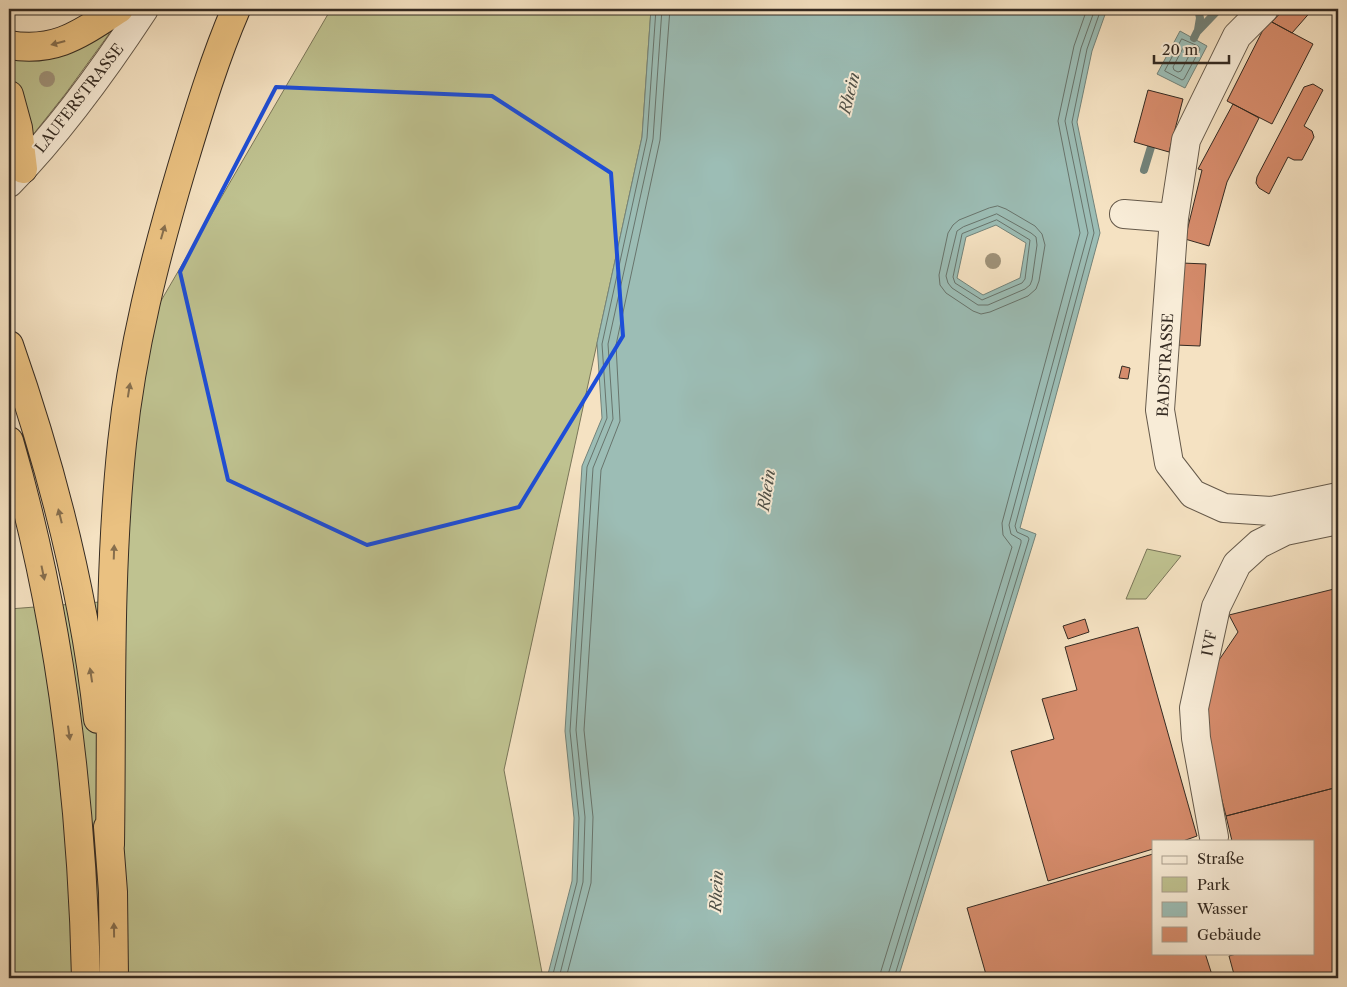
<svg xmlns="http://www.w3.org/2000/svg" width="1347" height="987" viewBox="0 0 1347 987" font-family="'Libre Caslon Text',serif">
<rect width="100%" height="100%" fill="#f5e2c2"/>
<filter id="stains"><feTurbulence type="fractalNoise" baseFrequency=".004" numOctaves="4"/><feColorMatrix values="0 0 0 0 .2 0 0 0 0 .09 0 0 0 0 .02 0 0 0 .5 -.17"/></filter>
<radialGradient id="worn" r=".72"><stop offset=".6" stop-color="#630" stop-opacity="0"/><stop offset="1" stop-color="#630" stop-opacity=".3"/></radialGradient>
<!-- green -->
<path fill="#bfc290" stroke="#7a7659" d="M 331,9 L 651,9 L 642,137 L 504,770 L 543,978 L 9,978 L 9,609 L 113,601 L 137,342 Z
M 108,30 L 109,34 L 66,93 L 32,136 L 16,89 L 9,73 L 9,54 Z
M 1147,549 L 1181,556 L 1146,599 L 1126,599 Z"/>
<!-- water -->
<path fill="#9cbdb5" stroke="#73837a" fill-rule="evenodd" d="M 651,9 L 1107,9 L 1092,51 L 1077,122 L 1100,233 L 1020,528 L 1036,534 L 898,978 L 547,978 L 572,881 L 574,818 L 565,731 L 582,466 L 602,418 L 597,343 L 642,137 ZM 996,225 L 1026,243 L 1020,278 L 983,295 L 957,278 L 966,237 Z
M 1180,31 L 1207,46 L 1185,88 L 1157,74 Z"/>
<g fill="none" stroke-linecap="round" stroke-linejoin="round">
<!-- shore -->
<path stroke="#68746c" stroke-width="1" d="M 1182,39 L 1198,46 L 1200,49 L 1184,79 L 1182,80 L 1165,71 Z
M 1186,47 L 1190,50 L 1191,52 L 1181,71 L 1178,72 L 1174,70 L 1173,67 L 1183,48 Z
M 998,206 L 1006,209 L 1035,226 L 1042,234 L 1045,245 L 1039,281 L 1036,289 L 1028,296 L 990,312 L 981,314 L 973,311 L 946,293 L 940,285 L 939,275 L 948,233 L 953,225 L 959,220 L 989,208 Z
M 997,214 L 1031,233 L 1036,237 L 1037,245 L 1032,280 L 1030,285 L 1025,289 L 988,305 L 978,305 L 952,288 L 948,283 L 946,276 L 957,231 L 963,227 Z
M 997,220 L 1030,240 L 1025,279 L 1022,283 L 982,300 L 955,283 L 953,277 L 962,234 Z
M 552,978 L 577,882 L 579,818 L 570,731 L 587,467 L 607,418 L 602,344 L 647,138 L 656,9
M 559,978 L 583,882 L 585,817 L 576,730 L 593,468 L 613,419 L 608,344 L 653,139 L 662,9
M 566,978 L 591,883 L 593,817 L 584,730 L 601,470 L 620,421 L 616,345 L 660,140 L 670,9
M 880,978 L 881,971 L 1012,547 L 1003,535 L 1002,523 L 1080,233 L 1058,121 L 1074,46 L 1087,9
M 887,978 L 1021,543 L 1021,540 L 1011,534 L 1009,525 L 1088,233 L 1065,121 L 1081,48 L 1095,9
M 894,978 L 1029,539 L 1028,537 L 1017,532 L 1015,526 L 1094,233 L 1072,122 L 1087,49 L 1101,9"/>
<!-- stream -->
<path stroke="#73837a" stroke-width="8" d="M 1198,30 L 1200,18 L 1198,9
M 1194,38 L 1197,32 L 1219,9
M 1144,170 L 1151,147"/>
</g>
<!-- building -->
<path fill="#d68c6c" stroke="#352b22" d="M 1284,9 L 1313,9 L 1292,33 L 1272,22 Z
M 1268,20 L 1313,44 L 1272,124 L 1227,101 Z
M 1313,84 L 1323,90 L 1304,126 L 1312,131 L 1314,137 L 1302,160 L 1294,160 L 1288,157 L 1269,194 L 1259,188 L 1256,183 L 1257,177 L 1304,87 Z
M 1148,90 L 1183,99 L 1169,152 L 1134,142 Z
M 1233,104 L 1259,118 L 1227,182 L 1209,246 L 1185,239 L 1202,170 L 1198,169 Z
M 1182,263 L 1206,264 L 1200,346 L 1175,345 Z
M 1122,366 L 1130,368 L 1128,379 L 1119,378 Z
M 1338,588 L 1338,787 L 1226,816 L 1203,727 L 1202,697 L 1219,660 L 1238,632 L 1229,615 Z
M 1085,619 L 1089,632 L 1068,639 L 1063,626 Z
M 1138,627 L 1197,836 L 1183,841 L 1153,841 L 1153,849 L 1048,881 L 1011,751 L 1054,739 L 1042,699 L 1077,690 L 1065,647 Z
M 1338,787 L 1338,978 L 1235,978 L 1229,956 L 1240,953 L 1313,953 L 1313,841 L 1232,841 L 1226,816 Z
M 1153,854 L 1153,953 L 1205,953 L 1213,978 L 987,978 L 967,908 Z"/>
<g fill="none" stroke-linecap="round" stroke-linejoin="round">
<defs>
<path id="minor" d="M 9,183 C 60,131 104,70 144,9
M 1124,214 L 1174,218 L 1160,410 L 1169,463 L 1193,494 L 1224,508 L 1271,511 L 1338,497
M 1174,218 L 1186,140 L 1237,36 L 1264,9
M 1214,837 L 1196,738 L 1194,708 L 1216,607 L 1237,564 L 1259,544 L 1285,531 L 1338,520"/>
<path id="highway" d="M 9,45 C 57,53 81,33 119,9
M 9,95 L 18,128 L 23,169
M 9,345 C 51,465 84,592 98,719
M 9,441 C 60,616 82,796 86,978
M 108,827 L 113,892 L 114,978
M 110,845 C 112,711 108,576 122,443 C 132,348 155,258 182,167 C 198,114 214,60 236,9"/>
</defs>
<!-- minor casing -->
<use href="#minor" stroke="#65594a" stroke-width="30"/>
<!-- highway casing -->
<use href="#highway" stroke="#352b22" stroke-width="30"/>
<!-- minor -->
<use href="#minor" stroke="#f8ecd7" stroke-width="28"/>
<!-- highway -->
<use href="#highway" stroke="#eac181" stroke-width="28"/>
</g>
<!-- trees -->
<g fill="#9f9279">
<circle cx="47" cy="79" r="8"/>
<circle cx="993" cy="261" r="8"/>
</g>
<!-- one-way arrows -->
<defs><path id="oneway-solid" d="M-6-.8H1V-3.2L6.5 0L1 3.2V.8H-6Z" transform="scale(1.25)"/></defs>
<g fill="#866e4d">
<use href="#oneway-solid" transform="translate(58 43) rotate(165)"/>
<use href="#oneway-solid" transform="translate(163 232) rotate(-74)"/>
<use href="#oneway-solid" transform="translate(129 390) rotate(-81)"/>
<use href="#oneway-solid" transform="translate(60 516) rotate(-104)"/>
<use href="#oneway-solid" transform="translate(114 552) rotate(-88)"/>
<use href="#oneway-solid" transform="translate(43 573) rotate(78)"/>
<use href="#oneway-solid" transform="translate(91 675) rotate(-99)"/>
<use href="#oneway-solid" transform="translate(69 733) rotate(82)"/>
<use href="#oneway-solid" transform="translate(114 930) rotate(-91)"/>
</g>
<!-- marked area -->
<path fill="none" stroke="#1d4ed8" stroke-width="4" stroke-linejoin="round" d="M 276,87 L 492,96 L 611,173 L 623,336 L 519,507 L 367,545 L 228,480 L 180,272 Z"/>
<g text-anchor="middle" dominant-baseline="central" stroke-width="4" stroke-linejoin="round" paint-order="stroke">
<!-- street labels -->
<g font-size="15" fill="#352b22" stroke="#f8ecd7">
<text transform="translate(79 98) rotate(-52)">LAUFERSTRASSE</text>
<text transform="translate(1165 365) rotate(-87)">BADSTRASSE</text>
<text transform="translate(1209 643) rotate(-79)">IVF</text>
</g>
<!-- water labels -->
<g font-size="16" font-style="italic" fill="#4f5047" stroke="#f8ecd7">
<text transform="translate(849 93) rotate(-76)">Rhein</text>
<text transform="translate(766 490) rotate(-81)">Rhein</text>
<text transform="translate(716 891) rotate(-87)">Rhein</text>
</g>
</g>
<!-- margin -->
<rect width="1347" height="987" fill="none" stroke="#f5e2c2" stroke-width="30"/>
<rect x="10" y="10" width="1327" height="967" fill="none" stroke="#352b22" stroke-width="2.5"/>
<rect x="15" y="15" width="1317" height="957" fill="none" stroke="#352b22"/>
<!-- legend -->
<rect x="1152" y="840" width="162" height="115" fill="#f8ecd7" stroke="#aa9f8f"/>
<rect x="1162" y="856" width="25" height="8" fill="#f8ecd7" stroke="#aa9f8f"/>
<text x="1197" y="864" font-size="15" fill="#352b22">Straße</text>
<rect x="1162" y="877" width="25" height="15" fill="#bfc290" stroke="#aa9f8f"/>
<text x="1197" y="890" font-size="15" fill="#352b22">Park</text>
<rect x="1162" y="902" width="25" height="15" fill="#9cbdb5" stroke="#aa9f8f"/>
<text x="1197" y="914" font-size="15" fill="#352b22">Wasser</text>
<rect x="1162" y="927" width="25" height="15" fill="#d68c6c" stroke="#aa9f8f"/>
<text x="1197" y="940" font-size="15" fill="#352b22">Gebäude</text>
<!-- scale -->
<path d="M1154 55v8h75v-8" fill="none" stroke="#352b22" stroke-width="2.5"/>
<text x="1162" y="55" font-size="15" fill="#352b22" stroke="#f8ecd7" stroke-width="4" paint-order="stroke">20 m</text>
<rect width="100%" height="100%" filter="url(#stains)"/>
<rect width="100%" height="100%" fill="url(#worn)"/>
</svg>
